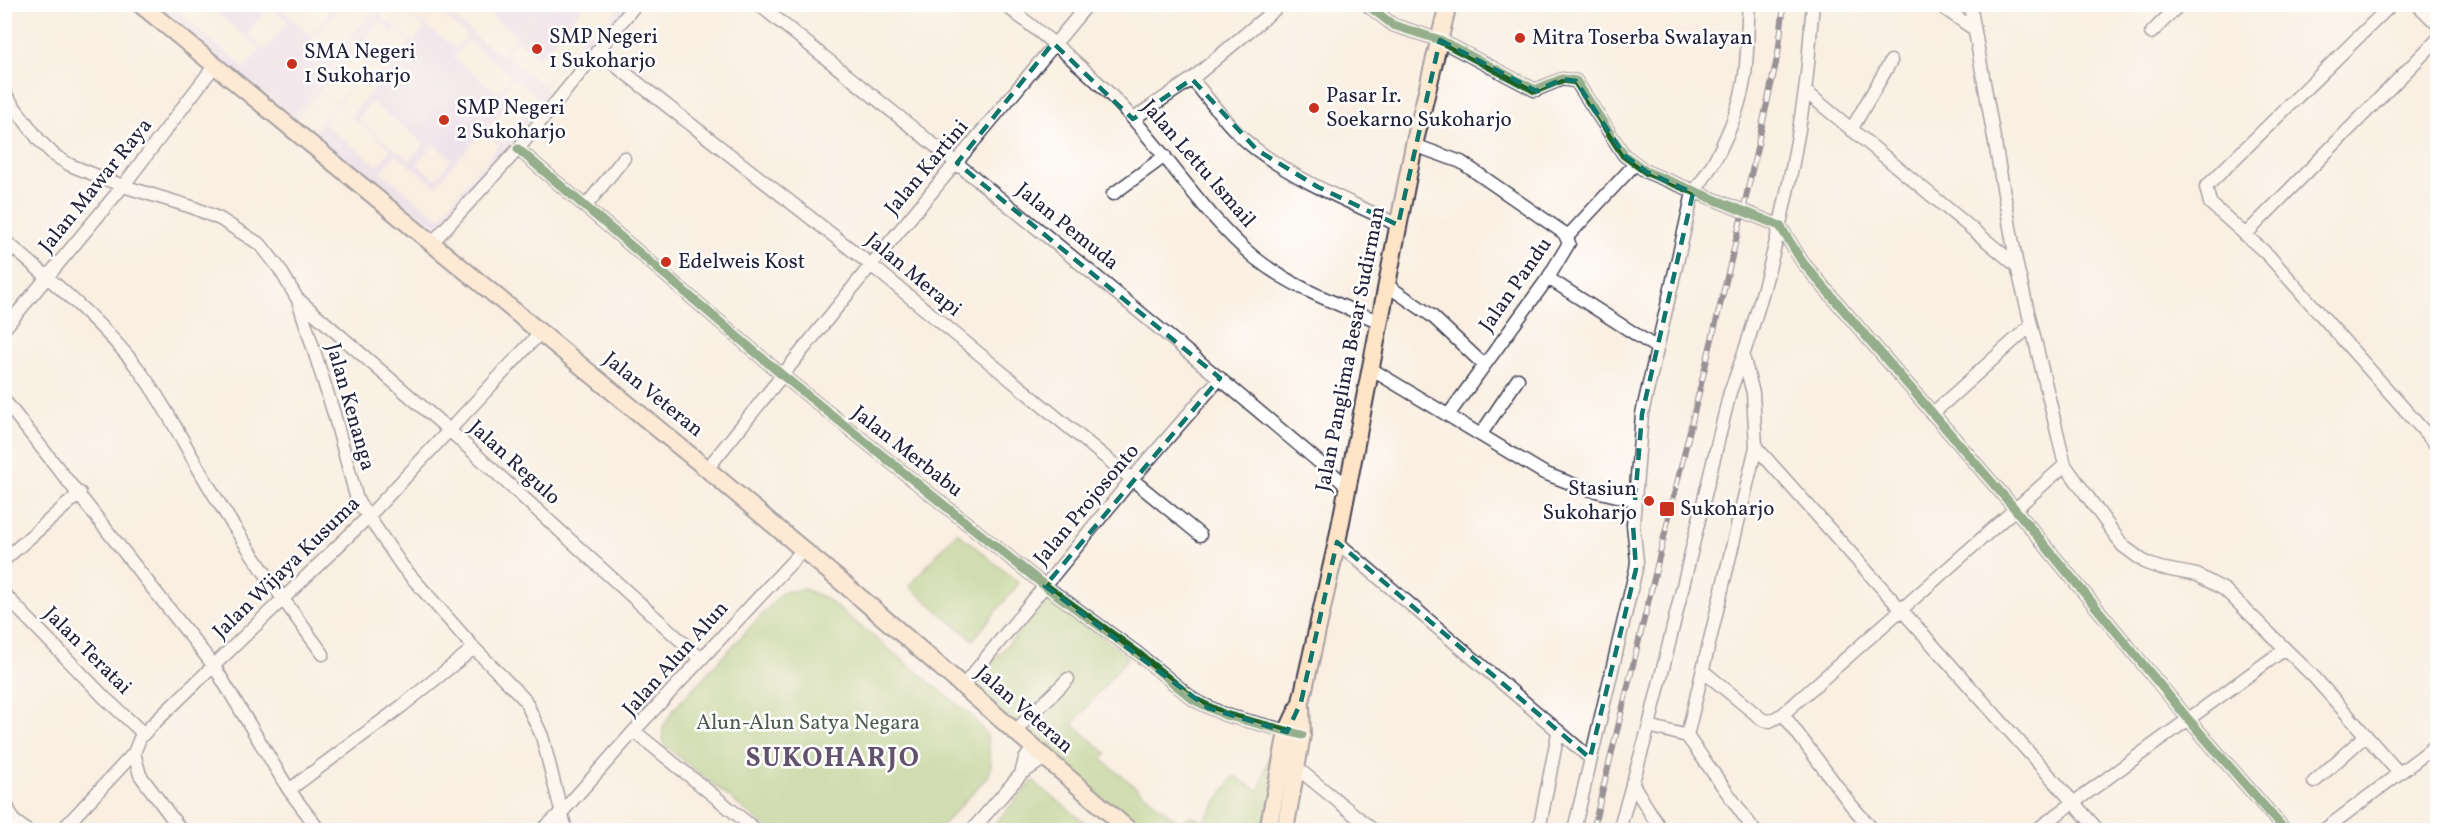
<svg xmlns="http://www.w3.org/2000/svg" width="2442" height="835" viewBox="0 0 2442 835" font-family="Vollkorn,serif">
<rect width="100%" height="100%" fill="#fff"/>
<filter id="ink" filterUnits="userSpaceOnUse"><feTurbulence type="fractalNoise" baseFrequency=".0167" numOctaves="2"/><feDisplacementMap in="SourceGraphic" scale="12" xChannelSelector="R" yChannelSelector="G"/><feConvolveMatrix kernelMatrix="1 2 1 2 8 2 1 2 1" color-interpolation-filters="sRGB"/></filter>
<filter id="wash" filterUnits="userSpaceOnUse"><feTurbulence type="fractalNoise" baseFrequency=".008" numOctaves="4" result="noise"/><feDisplacementMap in="SourceGraphic" scale="24" xChannelSelector="R" yChannelSelector="G"/><feGaussianBlur stdDeviation="1.35" result="paint"/><feColorMatrix in="noise" values="0 0 0 0 0 0 0 0 0 0 0 0 0 0 0 0 0 1.4 0 .05"/><feComposite in="paint" operator="in"/></filter>
<g filter="url(#wash)">
<rect width="100%" height="100%" fill="#faefe1"/>
<!-- built -->
<path fill="#e2d4f3" fill-rule="evenodd" d="M 151,5 L 169,5 L 245,68 L 261,49 L 208,5 L 276,5 L 312,35 L 330,14 L 319,5 L 342,5 L 311,41 L 332,59 L 378,5 L 382,5 L 290,120 ZM 270,6 L 288,21 L 265,49 L 247,34 Z
M 385,5 L 389,5 L 380,17 L 390,25 L 402,10 L 394,5 L 398,5 L 423,24 L 435,8 L 433,5 L 470,34 L 434,5 L 447,12 L 454,5 L 448,13 L 500,56 L 517,36 L 479,5 L 584,5 L 539,58 L 517,40 L 505,54 L 543,86 L 611,5 L 589,32 L 595,38 L 623,5 L 629,5 L 552,99 L 516,71 L 548,98 L 433,236 L 291,121 ZM 435,9 L 468,35 L 456,49 L 424,24 ZM 404,11 L 425,28 L 414,43 L 392,25 ZM 380,21 L 394,33 L 375,56 L 361,45 ZM 397,31 L 411,42 L 385,74 L 371,63 ZM 467,40 L 512,75 L 498,93 L 453,58 ZM 359,45 L 373,56 L 353,82 L 339,71 ZM 578,45 L 587,52 L 552,95 L 543,88 ZM 370,64 L 384,76 L 351,117 L 391,149 L 378,166 L 323,123 ZM 336,70 L 352,84 L 337,103 L 321,90 ZM 513,78 L 541,100 L 530,115 L 502,93 ZM 319,90 L 336,104 L 313,133 L 296,119 ZM 509,101 L 527,114 L 504,144 L 487,130 ZM 371,102 L 424,143 L 410,161 L 357,120 ZM 483,130 L 500,144 L 481,169 L 463,155 ZM 433,144 L 452,159 L 436,179 L 417,164 ZM 396,154 L 436,186 L 461,154 L 479,168 L 440,218 L 381,172 Z"/>
<!-- green -->
<path fill="#a0c873" stroke="#617557" stroke-width="1.5" d="M 957,532 L 1019,583 L 973,640 L 909,586 Z
M 804,589 L 825,598 L 972,716 L 987,735 L 991,766 L 986,778 L 938,830 L 770,830 L 663,744 L 663,727 L 675,708 L 783,592 Z
M 1051,595 L 1128,657 L 1073,724 L 1107,754 L 1101,759 L 1181,824 L 1189,816 L 1204,821 L 1234,776 L 1259,791 L 1273,741 L 1290,744 L 1270,830 L 1133,830 L 971,687 Z
M 1033,781 L 1094,830 L 989,830 Z"/>
</g>
<g filter="url(#ink)">
<g fill="none" stroke-linecap="round" stroke-linejoin="round">
<defs>
<path id="minor" d="M 758,4 C 956,162 1154,321 1347,486
M 1004,4 C 1050,40 1096,76 1134,120 C 1173,164 1209,220 1255,258 C 1291,287 1338,304 1380,322
M 1366,4 L 1393,25 L 1440,40 L 1535,90 L 1562,79 L 1576,81 L 1624,155 L 1647,172 L 1780,226 L 1803,263 L 2015,509 L 2189,720 L 2285,830
M 1938,4 L 1974,29
M 1970,4 L 2017,266 L 2065,465 L 2123,546 L 2146,563 L 2160,568 L 2197,575 L 2225,590 L 2314,677 L 2399,773
M 2392,4 L 2206,187 L 2210,203 L 2268,255 L 2438,447
M 2417,4 L 2438,25
M 2151,33 L 2180,4
M 597,51 L 871,265 L 1200,535
M 1192,79 C 1212,103 1231,131 1257,150 C 1299,182 1351,202 1398,225
M 1805,91 L 2017,266
M 4,93 L 39,140 L 54,155 L 70,165 L 123,186 L 192,207 L 220,219 L 261,245 L 279,268 L 298,300 L 334,414 L 357,500 L 402,566 L 474,648 L 525,700 L 542,736 L 566,830
M 1133,119 L 1192,79 L 1281,4
M 1851,130 L 1891,61
M 1414,145 L 1461,162 L 1564,233 L 1569,243 L 1548,278 L 1449,414
M 518,149 L 782,375 L 1045,586 L 1137,653 L 1194,700 L 1225,715 L 1295,733
M 1113,194 L 1165,156
M 585,207 L 624,158
M 2245,235 L 2438,39
M 1567,237 L 1635,164
M 4,240 C 49,278 104,324 139,370 C 167,407 186,449 210,488 C 244,545 283,600 323,654
M 432,243 L 518,149 L 636,4
M 1548,278 L 1657,348
M 1388,286 L 1432,316 L 1484,365
M 299,300 L 449,430 L 701,659
M 4,329 L 123,186 L 215,65
M 1371,369 L 1544,473 L 1583,488 L 1634,500
M 4,400 L 214,666 L 289,790 L 319,830
M 1932,414 L 2030,326
M 1481,434 L 1518,379
M 1756,447 L 2098,830
M 707,469 L 871,265 L 1088,4
M 1337,542 L 1590,758
M 4,560 L 80,493
M 4,594 L 105,698 L 144,734
M 1703,671 L 1763,720 L 1770,721 L 1783,714 L 2065,465
M 963,686 L 1132,479 L 1220,378
M 1783,714 L 1851,805 L 1873,830
M 1649,726 L 1687,736 L 1754,830
M 634,731 L 756,830
M 1014,732 L 1068,679
M 1687,736 L 1756,447 L 1753,393 L 1743,356
M 134,753 L 140,775 L 181,830
M 1291,763 L 1373,830
M 1021,774 L 1045,758
M 2314,782 L 2366,735
M 1632,783 L 1661,830
M 289,790 L 402,706 L 474,648
M 4,799 L 13,820 L 26,830
M 62,830 L 134,753 L 140,738 L 148,729 L 369,516 L 540,333
M 542,830 L 562,812 L 634,731 L 802,551
M 972,830 L 1021,774 L 1025,759 L 1033,748
M 1539,830 L 1558,733
M 1574,830 L 1636,569 L 1637,561 L 1633,525 L 1642,414 L 1693,193 C 1719,160 1743,107 1746,65 C 1748,45 1747,25 1749,4
M 1619,830 L 1649,726 L 1730,392 C 1765,300 1791,189 1805,91 C 1809,62 1810,33 1813,4
M 2036,830 L 2285,649
M 2324,830 L 2438,744"/>
<path id="secondary" d="M 140,4 L 707,469 L 863,600 L 1129,830
M 1268,830 L 1287,732 L 1301,702 L 1337,542 L 1414,145 L 1448,4
M 1285,830 L 1302,735 L 1301,706"/>
</defs>
<!-- minor casing -->
<use href="#minor" stroke="#424154" stroke-width="15"/>
<!-- secondary casing -->
<use href="#secondary" stroke="#424154" stroke-width="20"/>
<!-- minor -->
<use href="#minor" stroke="#fff" stroke-width="12"/>
<!-- secondary -->
<use href="#secondary" stroke="#ffe4c6" stroke-width="16"/>
<defs>
<path id="rail" d="M 1593,830 L 1743,211 L 1778,54 L 1784,4"/>
</defs>
<!-- rail casing -->
<use href="#rail" stroke="#22223b" stroke-width="6"/>
<!-- rail -->
<use href="#rail" stroke="#fff" stroke-width="4" stroke-dasharray="11" stroke-linecap="butt"/>
<defs>
<path id="cycleway" d="M 1366,4 L 1393,25 L 1440,40 L 1535,90 L 1562,79 L 1576,81 L 1624,155 L 1647,172 L 1780,226 L 1803,263 L 2015,509 L 2189,720 L 2285,830
M 518,149 L 782,375 L 1045,586 L 1137,653 L 1194,700 L 1225,715 L 1302,735"/>
</defs>
<!-- cycleway casing -->
<use href="#cycleway" stroke="#fff" stroke-width="13"/>
<!-- cycleway -->
<use href="#cycleway" stroke="#1b5e20" stroke-width="9"/>
</g>
</g>
<!-- marked area -->
<path d="M0 0H2442V835H0ZM 1440,40 L 1536,91 L 1562,79 L 1576,81 L 1624,155 L 1647,172 L 1693,193 L 1642,414 L 1633,525 L 1636,569 L 1590,758 L 1337,542 L 1301,702 L 1287,732 L 1208,708 L 1045,586 L 1220,378 L 957,163 L 1053,43 L 1133,119 L 1192,79 L 1257,150 L 1318,187 L 1398,225 Z" fill="#faefe1" fill-opacity=".55" fill-rule="evenodd"/>
<path fill="none" stroke="#0f766e" stroke-width="4.5" stroke-dasharray="12 8" stroke-linejoin="round" d="M 1440,40 L 1536,91 L 1562,79 L 1576,81 L 1624,155 L 1647,172 L 1693,193 L 1642,414 L 1633,525 L 1636,569 L 1590,758 L 1337,542 L 1301,702 L 1287,732 L 1208,708 L 1045,586 L 1220,378 L 957,163 L 1053,43 L 1133,119 L 1192,79 L 1257,150 L 1318,187 L 1398,225 Z"/>
<!-- markers -->
<g fill="#c8321e" stroke="#fff" stroke-width="2">
<circle cx="1520" cy="38" r="6"/>
<circle cx="537" cy="49" r="6"/>
<circle cx="292" cy="64" r="6"/>
<circle cx="1314" cy="108" r="6"/>
<circle cx="444" cy="120" r="6"/>
<circle cx="666" cy="262" r="6"/>
<circle cx="1649" cy="501" r="6"/>
<rect x="1659" y="501" width="16" height="16" rx="3"/>
</g>
<g text-anchor="middle" dominant-baseline="central" stroke-width="5" stroke-linejoin="round" paint-order="stroke">
<!-- poi labels -->
<g font-size="21" fill="#22223b" stroke="#fff" text-anchor="start">
<text x="549" y="37">SMP Negeri<tspan x="549" dy="24">1 Sukoharjo</tspan></text>
<text x="1532" y="38">Mitra Toserba Swalayan</text>
<text x="304" y="52">SMA Negeri<tspan x="304" dy="24">1 Sukoharjo</tspan></text>
<text x="1326" y="96">Pasar Ir.<tspan x="1326" dy="24">Soekarno Sukoharjo</tspan></text>
<text x="456" y="108">SMP Negeri<tspan x="456" dy="24">2 Sukoharjo</tspan></text>
<text x="678" y="262">Edelweis Kost</text>
<text x="1637" y="489" text-anchor="end">Stasiun<tspan x="1637" dy="24">Sukoharjo</tspan></text>
<text x="1680" y="509">Sukoharjo</text>
</g>
<!-- street labels -->
<g font-size="21" fill="#22223b" stroke="#fff">
<text transform="translate(1198 164) rotate(49)">Jalan Lettu Ismail</text>
<text transform="translate(927 168) rotate(-50)">Jalan Kartini</text>
<text transform="translate(96 186) rotate(-51)">Jalan Mawar Raya</text>
<text transform="translate(1067 227) rotate(39)">Jalan Pemuda</text>
<text transform="translate(913 275) rotate(40)">Jalan Merapi</text>
<text transform="translate(1516 285) rotate(-55)">Jalan Pandu</text>
<text transform="translate(1351 349) rotate(-79)">Jalan Panglima Besar Sudirman</text>
<text transform="translate(653 395) rotate(39)">Jalan Veteran</text>
<text transform="translate(350 407) rotate(74)">Jalan Kenanga</text>
<text transform="translate(907 452) rotate(38)">Jalan Merbabu</text>
<text transform="translate(514 463) rotate(42)">Jalan Regulo</text>
<text transform="translate(1087 505) rotate(-50)">Jalan Projosonto</text>
<text transform="translate(287 568) rotate(-44)">Jalan Wijaya Kusuma</text>
<text transform="translate(87 651) rotate(45)">Jalan Teratai</text>
<text transform="translate(676 659) rotate(-48)">Jalan Alun Alun</text>
<text transform="translate(1024 710) rotate(41)">Jalan Veteran</text>
</g>
<!-- park labels -->
<g font-size="21" fill="#4e5c4f" stroke="#fff">
<text x="808" y="723">Alun-Alun Satya Negara</text>
</g>
<!-- district labels -->
<g font-size="27" font-weight="bold" letter-spacing="1.5" fill="#62526e" stroke="#fff">
<text x="833" y="759">SUKOHARJO</text>
</g>
</g>
<!-- margin -->
<rect width="2442" height="835" fill="none" stroke="#fff" stroke-width="24"/>
</svg>
